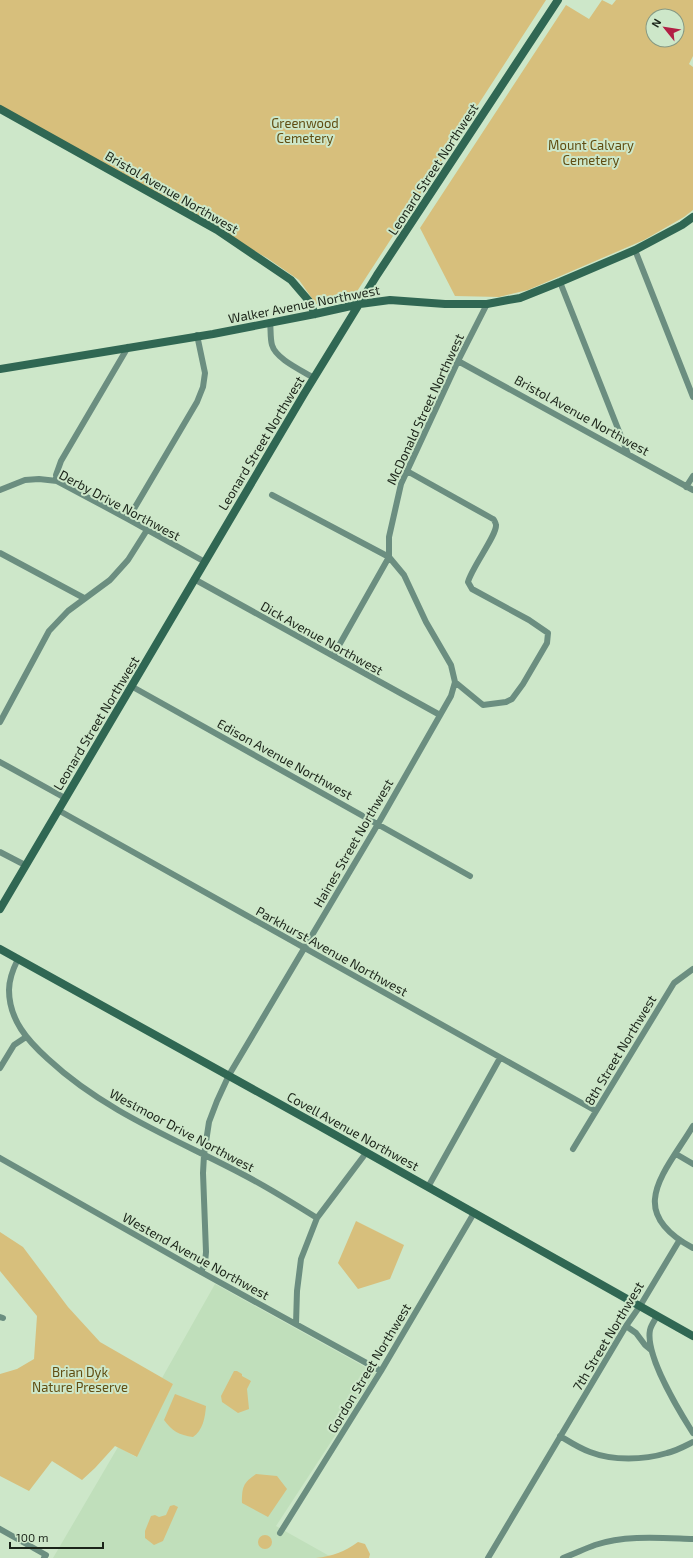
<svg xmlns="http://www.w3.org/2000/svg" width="693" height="1558" viewBox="0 0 693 1558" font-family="'Exo 2',sans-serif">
<rect width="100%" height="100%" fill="#cde7c9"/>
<!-- built -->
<path fill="#c0dfbb" d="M 215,1284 L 376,1373 L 276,1526 L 333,1558 L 53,1558 L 118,1447 L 136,1457 L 173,1384 L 162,1378 Z"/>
<!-- green -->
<path fill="#d7bf7c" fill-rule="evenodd" d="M 0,0 L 546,0 L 354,296 L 316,304 L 299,280 L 267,258 L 0,108 Z
M 602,0 L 612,5 L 616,0 L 693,0 L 693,56 L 689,64 L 693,67 L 693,210 L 684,217 L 644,240 L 528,290 L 499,297 L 455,296 L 420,228 L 566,5 L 589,19 ZM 653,16 L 677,16 L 677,40 L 653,40 Z
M 356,1221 L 404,1245 L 390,1279 L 358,1289 L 338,1263 Z
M 0,1232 L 23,1247 L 68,1307 L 100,1342 L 173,1384 L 137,1457 L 115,1446 L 95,1468 L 82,1480 L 52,1461 L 29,1491 L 0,1476 L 0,1374 L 17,1369 L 34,1359 L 37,1316 L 0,1271 Z
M 234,1371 L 237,1371 L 242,1374 L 242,1376 L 251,1381 L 247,1389 L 249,1409 L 238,1413 L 222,1402 L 221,1396 Z
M 175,1394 L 206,1406 C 205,1418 203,1430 193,1437 C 179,1435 172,1431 164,1420 Z
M 256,1474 L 277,1476 L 287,1489 L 268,1517 L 242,1503 C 242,1487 243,1483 256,1474 Z
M 174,1505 L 178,1507 L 163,1541 L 154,1545 L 145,1538 L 145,1531 L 151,1516 L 155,1515 L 159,1517 L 166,1515 L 170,1506 Z
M258 1542a7 7 0 1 1 14 0a7 7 0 1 1-14 0Z
M 358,1542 L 365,1544 L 370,1554 L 369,1558 L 316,1558 C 333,1556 344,1552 358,1542 Z"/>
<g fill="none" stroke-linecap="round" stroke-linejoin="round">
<!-- street -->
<path stroke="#6b8e80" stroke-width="6" d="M 635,250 L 693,397
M 560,282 L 628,454
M 270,322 C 271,329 270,338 272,345 C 276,359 301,370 314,378
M 458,361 L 693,490
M 407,471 L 493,519 C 494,519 496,524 496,525 C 497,535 472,567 468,582 L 472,589 L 529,620 L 548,633 L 547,643 L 523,684 L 512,699 L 506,702 L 483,705 L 455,682
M 57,481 L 56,475 L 61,461 L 128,347
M 686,487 L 693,476
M 0,490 L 25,480 L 39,479 L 57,481 L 128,519 L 205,562
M 128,519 L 197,402 L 203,387 L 205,373 L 197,335
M 0,553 L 84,598
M 194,579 L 440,715
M 333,656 L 389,557 L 389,537 L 401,484 L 458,361 L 487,304
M 131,686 L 470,876
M 0,722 L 49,631 L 68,611 L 110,580 L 128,560 L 147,530
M 0,762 L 65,798
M 58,810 L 596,1111
M 0,852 L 25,865
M 18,959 C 13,969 9,979 9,990 C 9,1020 28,1041 48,1059 C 105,1112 176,1139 244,1175 C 269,1188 293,1203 317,1218
M 0,1068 L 14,1045 L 26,1037
M 693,1126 C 664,1174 624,1211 693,1248
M 573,1149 L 674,983 L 693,969
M 676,1154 L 693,1164
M 0,1158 L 201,1272 L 381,1371
M 428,1187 L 500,1058
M 201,1272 L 205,1263 L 206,1252 L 203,1173 L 204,1155 L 209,1122 L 217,1101 L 229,1075 L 378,824 L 451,696 L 455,682 L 451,665 L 426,622 L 404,575 L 389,557 L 272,495
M 657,1316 C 655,1320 651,1325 650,1330 C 645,1355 679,1411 693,1433
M 0,1317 L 3,1318
M 296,1324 L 297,1291 L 301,1259 L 317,1218 L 366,1153
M 626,1326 L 636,1333 L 645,1345 L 651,1350
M 560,1436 C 570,1442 579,1448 590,1452 C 613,1461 644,1460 667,1453 C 676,1451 685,1446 693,1442
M 0,1529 L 46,1555 L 44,1558
M 280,1533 L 381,1371 L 474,1213
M 488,1558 L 626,1326 L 640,1306 L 679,1241
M 563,1558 C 574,1554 584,1549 595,1545 C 626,1535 660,1538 693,1539"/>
<!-- secondary -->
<path stroke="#306753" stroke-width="8" d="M 0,109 L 217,230 L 291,280 L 309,301 L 315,314
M 0,369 L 213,334 L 315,314 L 360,304 L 390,300 L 445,304 L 487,304 L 508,300 L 520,298 L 560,282 L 635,250 L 682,225 L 693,217
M 0,909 L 304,394 L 377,275 L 558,0
M 0,949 L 314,1123 L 693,1336"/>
</g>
<g text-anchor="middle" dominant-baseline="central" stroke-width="4" stroke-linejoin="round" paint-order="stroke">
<!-- park labels -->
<g font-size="13" fill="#604d12" stroke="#cde7c9">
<text x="305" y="123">Greenwood<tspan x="305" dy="15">Cemetery</tspan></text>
<text x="591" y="145">Mount Calvary<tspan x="591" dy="15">Cemetery</tspan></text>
<text x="80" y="1372">Brian Dyk<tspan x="80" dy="15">Nature Preserve</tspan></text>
</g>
<!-- street labels -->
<g font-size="13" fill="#1b2419" stroke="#cde7c9">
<text transform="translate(433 169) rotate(-57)">Leonard Street Northwest</text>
<text transform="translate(172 192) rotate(30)">Bristol Avenue Northwest</text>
<text transform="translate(304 304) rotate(-11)">Walker Avenue Northwest</text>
<text transform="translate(425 409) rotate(-65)">McDonald Street Northwest</text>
<text transform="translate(582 415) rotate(29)">Bristol Avenue Northwest</text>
<text transform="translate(261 443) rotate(-59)">Leonard Street Northwest</text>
<text transform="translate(120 505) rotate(28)">Derby Drive Northwest</text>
<text transform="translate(322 638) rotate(29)">Dick Avenue Northwest</text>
<text transform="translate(96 723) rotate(-59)">Leonard Street Northwest</text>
<text transform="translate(285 759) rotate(29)">Edison Avenue Northwest</text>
<text transform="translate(353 843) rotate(-60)">Haines Street Northwest</text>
<text transform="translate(332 951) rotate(29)">Parkhurst Avenue Northwest</text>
<text transform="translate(620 1050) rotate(-59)">8th Street Northwest</text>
<text transform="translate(182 1130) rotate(28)">Westmoor Drive Northwest</text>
<text transform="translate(353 1131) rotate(29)">Covell Avenue Northwest</text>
<text transform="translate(196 1256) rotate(29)">Westend Avenue Northwest</text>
<text transform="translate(608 1336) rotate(-59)">7th Street Northwest</text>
<text transform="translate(369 1368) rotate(-59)">Gordon Street Northwest</text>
</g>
</g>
<!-- north arrow -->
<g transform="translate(665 28) rotate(300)"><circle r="19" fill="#cde7c9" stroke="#869983"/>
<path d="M0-3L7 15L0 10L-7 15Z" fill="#b11f44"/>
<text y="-6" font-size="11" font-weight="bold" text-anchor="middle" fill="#1b2419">N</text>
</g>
<!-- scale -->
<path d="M10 1542v6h93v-6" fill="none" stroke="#1b2419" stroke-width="2"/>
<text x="16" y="1542" font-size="12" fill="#1b2419" stroke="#cde7c9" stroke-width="3" paint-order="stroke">100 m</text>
</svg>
